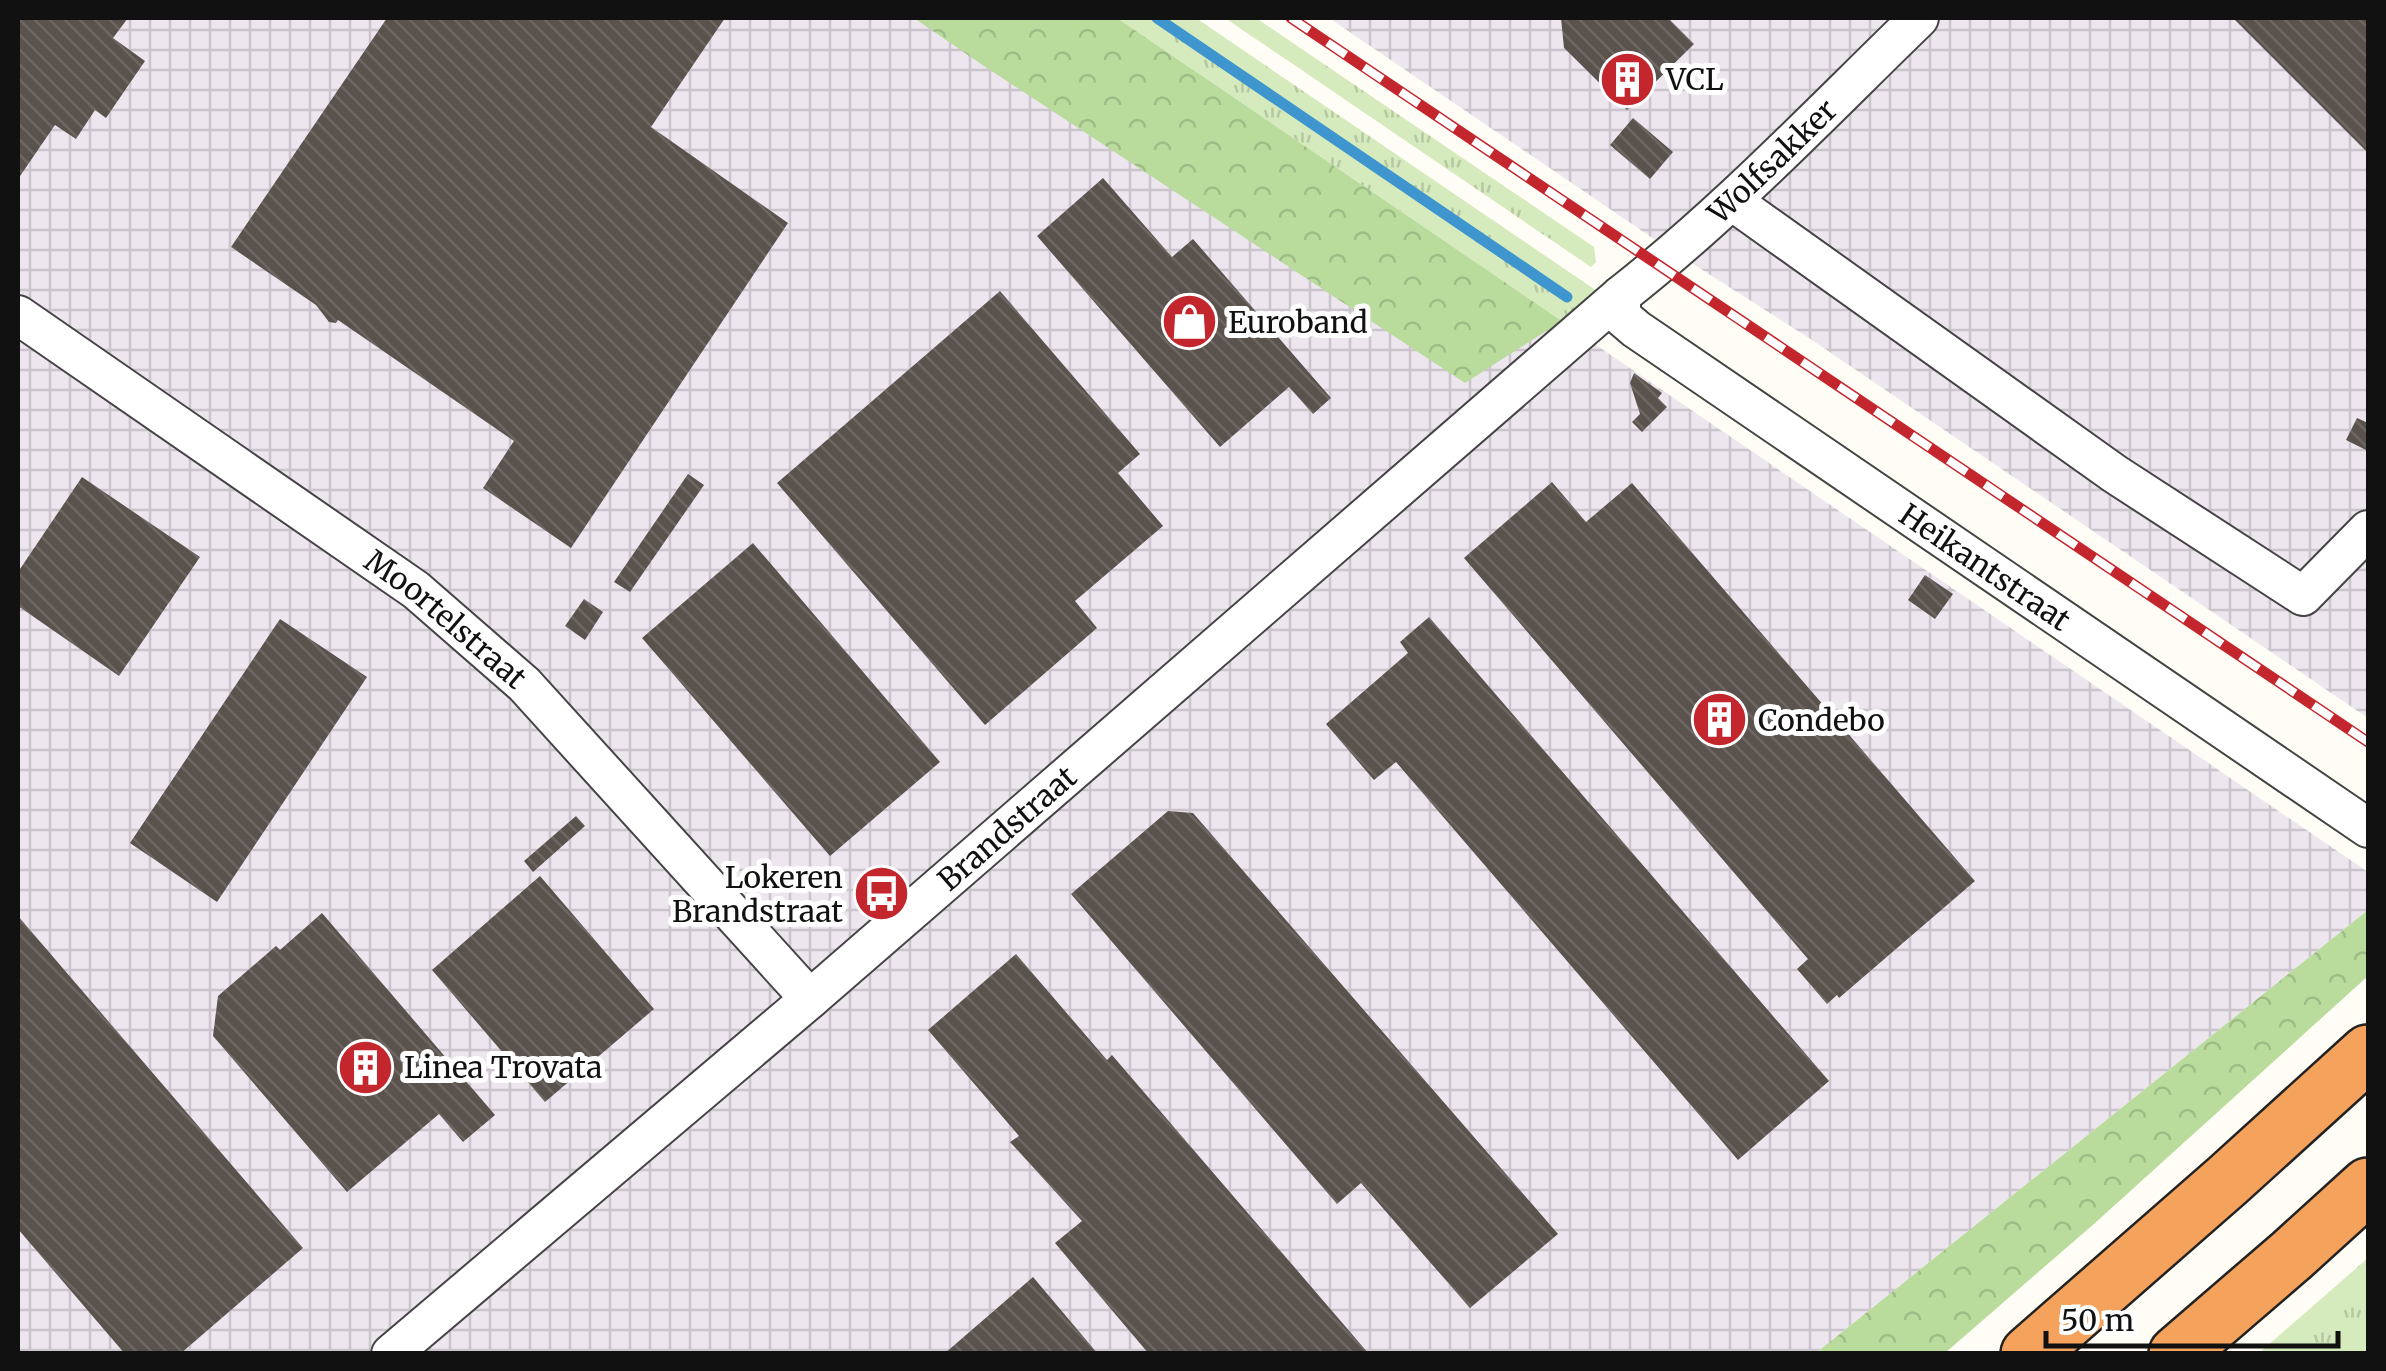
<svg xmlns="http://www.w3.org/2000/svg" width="2386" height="1371" viewBox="0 0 2386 1371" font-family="Merriweather,serif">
<defs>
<pattern id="industrial-grid" width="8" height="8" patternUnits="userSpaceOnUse" patternTransform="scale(2.5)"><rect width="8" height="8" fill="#eee6ef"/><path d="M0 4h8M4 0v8" fill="none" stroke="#cbc4cc"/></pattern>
<pattern id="grass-tufts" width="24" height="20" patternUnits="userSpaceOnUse" patternTransform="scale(2.5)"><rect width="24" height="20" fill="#d5ebbd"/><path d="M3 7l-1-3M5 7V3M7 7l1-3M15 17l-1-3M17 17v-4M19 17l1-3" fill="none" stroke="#b6c8a1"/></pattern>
<pattern id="forest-crowns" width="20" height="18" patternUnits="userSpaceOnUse" patternTransform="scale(2.5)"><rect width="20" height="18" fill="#b9dc9c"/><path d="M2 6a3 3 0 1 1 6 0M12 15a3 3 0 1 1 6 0" fill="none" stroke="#9ebc85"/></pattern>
<pattern id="building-back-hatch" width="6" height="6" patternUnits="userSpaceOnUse" patternTransform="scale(2.5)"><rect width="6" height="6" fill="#5a524d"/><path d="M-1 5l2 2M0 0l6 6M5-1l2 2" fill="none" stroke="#6d6662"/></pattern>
</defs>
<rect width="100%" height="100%" fill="#fffdf5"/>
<!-- industrial -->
<path fill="url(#industrial-grid)" d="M 18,18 L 1117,18 L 2368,872 L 2368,910 L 1816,1353 L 18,1353 Z
M 1329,18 L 2368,18 L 2368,718 L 1809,338 L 1651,237 Z"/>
<!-- grass -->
<path fill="url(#grass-tufts)" d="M 1117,18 L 1196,18 L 1597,291 L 1562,321 Z
M 1225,18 L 1256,18 L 1594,247 L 1596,262 L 1591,267 Z
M 2368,1258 L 2368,1353 L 2259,1353 Z"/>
<!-- forest -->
<path fill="url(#forest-crowns)" d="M 914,18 L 1117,18 L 1562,321 L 1465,383 L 981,64 Z
M 2368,910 L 2368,976 L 2095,1223 L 1945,1353 L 1816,1353 Z"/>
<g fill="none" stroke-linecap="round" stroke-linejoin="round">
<!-- stream -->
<path stroke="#3f96cf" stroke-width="11" d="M 1157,18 L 1567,297"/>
</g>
<!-- building -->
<path fill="url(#building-back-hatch)" d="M 18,18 L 128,18 L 113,38 L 145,61 L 106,118 L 95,110 L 76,139 L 55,125 L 18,179 Z
M 387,18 L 725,18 L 651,127 L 788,223 L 571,548 L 483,488 L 514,441 L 338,320 L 336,323 L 329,322 L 316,305 L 231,247 Z
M 1561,18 L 1668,18 L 1694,44 L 1627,110 L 1564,48 Z
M 2233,18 L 2368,18 L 2368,153 Z
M 1633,118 L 1673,152 L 1650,179 L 1610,145 Z
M 1103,178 L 1172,257 L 1193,239 L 1331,398 L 1313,414 L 1289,387 L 1220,447 L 1037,236 Z
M 1000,291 L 1140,454 L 1118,473 L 1163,526 L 1075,601 L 1097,628 L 985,725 L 777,483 Z
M 1634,373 L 1662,393 L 1658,398 L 1667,407 L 1642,432 L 1632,422 L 1640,414 L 1630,383 Z
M 2357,418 L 2368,423 L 2368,451 L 2346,440 Z
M 688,474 L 704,485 L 630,592 L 614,582 Z
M 82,477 L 200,557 L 119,676 L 18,606 L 18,572 Z
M 1552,482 L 1586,522 L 1632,483 L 1975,881 L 1839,998 L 1837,995 L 1827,1004 L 1797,969 L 1808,959 L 1464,558 Z
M 753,543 L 940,762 L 830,856 L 642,638 Z
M 1925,575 L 1953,594 L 1935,619 L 1908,600 Z
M 584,599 L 603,612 L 585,640 L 565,626 Z
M 1429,617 L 1829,1081 L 1738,1160 L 1396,762 L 1374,780 L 1326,724 L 1408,653 L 1400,642 Z
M 280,619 L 367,677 L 217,902 L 130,843 Z
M 1168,811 L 1193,813 L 1558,1234 L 1470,1308 L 1361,1183 L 1337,1204 L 1071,894 Z
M 576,816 L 585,826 L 533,872 L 524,861 Z
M 540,876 L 654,1009 L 545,1102 L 432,970 Z
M 322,913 L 495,1115 L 463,1142 L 439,1114 L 347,1192 L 213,1036 L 218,996 L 276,946 L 280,950 Z
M 18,916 L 303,1248 L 180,1354 L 125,1354 L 18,1229 Z
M 1016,954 L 1107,1060 L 1112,1055 L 1369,1354 L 1149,1354 L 1055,1243 L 1082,1221 L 1010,1142 L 1019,1136 L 928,1030 Z
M 1033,1277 L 1098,1354 L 944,1354 Z"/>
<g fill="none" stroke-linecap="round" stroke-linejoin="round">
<defs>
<g id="minor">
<path d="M 1732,201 L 2115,474 L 2303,596 L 2368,530"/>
<path id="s1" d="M 1620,296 L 1622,317 L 1636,329 L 2368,828"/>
<path id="s2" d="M 18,315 L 416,590 L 524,684 L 810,999"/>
<path id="s3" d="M 391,1354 L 810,999 L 1620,296 C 1727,212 1821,113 1919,18"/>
</g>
<path id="highway" d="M 2029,1354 L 2228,1180 L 2368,1053
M 2177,1354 L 2292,1255 L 2368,1186"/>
</defs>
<!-- minor casing -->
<use href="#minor" stroke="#444" stroke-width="42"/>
<!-- highway casing -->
<use href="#highway" stroke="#222" stroke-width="60"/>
<!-- minor -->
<use href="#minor" stroke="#fff" stroke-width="38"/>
<!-- highway -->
<use href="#highway" stroke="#f5a25d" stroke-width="55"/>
<defs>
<path id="rail" d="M 1291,18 L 2368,742"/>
</defs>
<!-- rail casing -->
<use href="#rail" stroke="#c4262e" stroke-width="11"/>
<!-- rail -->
<use href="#rail" stroke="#fff" stroke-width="8" stroke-dasharray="22" stroke-linecap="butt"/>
</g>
<!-- icons -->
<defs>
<symbol id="building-disc" viewBox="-11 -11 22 22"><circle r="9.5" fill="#c4262e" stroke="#fff"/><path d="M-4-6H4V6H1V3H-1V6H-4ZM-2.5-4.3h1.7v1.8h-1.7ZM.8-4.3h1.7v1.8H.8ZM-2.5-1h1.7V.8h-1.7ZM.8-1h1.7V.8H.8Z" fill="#fff"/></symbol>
<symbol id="shop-disc" viewBox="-11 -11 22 22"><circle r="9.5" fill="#c4262e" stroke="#fff"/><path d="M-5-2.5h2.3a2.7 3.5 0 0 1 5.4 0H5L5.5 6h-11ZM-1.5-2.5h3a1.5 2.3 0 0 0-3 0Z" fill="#fff"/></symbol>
<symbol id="bus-disc" viewBox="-11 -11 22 22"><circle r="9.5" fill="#c4262e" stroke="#fff"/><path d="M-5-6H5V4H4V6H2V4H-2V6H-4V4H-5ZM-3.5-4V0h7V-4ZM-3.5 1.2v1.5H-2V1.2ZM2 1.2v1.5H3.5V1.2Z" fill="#fff"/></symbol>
</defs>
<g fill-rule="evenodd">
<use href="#building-disc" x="1596" y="48" width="63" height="63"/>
<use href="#shop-disc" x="1158" y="290" width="63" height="63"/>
<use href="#building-disc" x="1688" y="688" width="63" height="63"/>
<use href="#bus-disc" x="850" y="862" width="63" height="63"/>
<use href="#building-disc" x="334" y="1036" width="63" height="63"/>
</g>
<g text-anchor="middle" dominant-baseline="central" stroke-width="10" stroke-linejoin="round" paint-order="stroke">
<!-- poi labels -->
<g font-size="30" fill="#111" stroke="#fff" text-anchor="start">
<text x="1666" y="79">VCL</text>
<text x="1228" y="322">Euroband</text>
<text x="1758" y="720">Condebo</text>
<text x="843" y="877" text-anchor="end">Lokeren<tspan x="843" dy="34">Brandstraat</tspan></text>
<text x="404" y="1067">Linea Trovata</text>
</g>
<!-- street labels -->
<g font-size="30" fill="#111" stroke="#fff">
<text stroke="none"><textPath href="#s3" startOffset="1825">Wolfsakker</textPath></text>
<text stroke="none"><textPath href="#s1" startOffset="462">Heikantstraat</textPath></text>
<text stroke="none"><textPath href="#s2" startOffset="525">Moortelstraat</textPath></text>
<text stroke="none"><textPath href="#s3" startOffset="810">Brandstraat</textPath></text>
</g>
</g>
<!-- border -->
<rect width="2386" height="1371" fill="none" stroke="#111111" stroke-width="40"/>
<!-- scale -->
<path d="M2046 1331v15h292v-15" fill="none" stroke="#111111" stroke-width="5"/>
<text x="2061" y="1331" font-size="30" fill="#111111" stroke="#ffffff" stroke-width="8" paint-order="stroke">50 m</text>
</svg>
